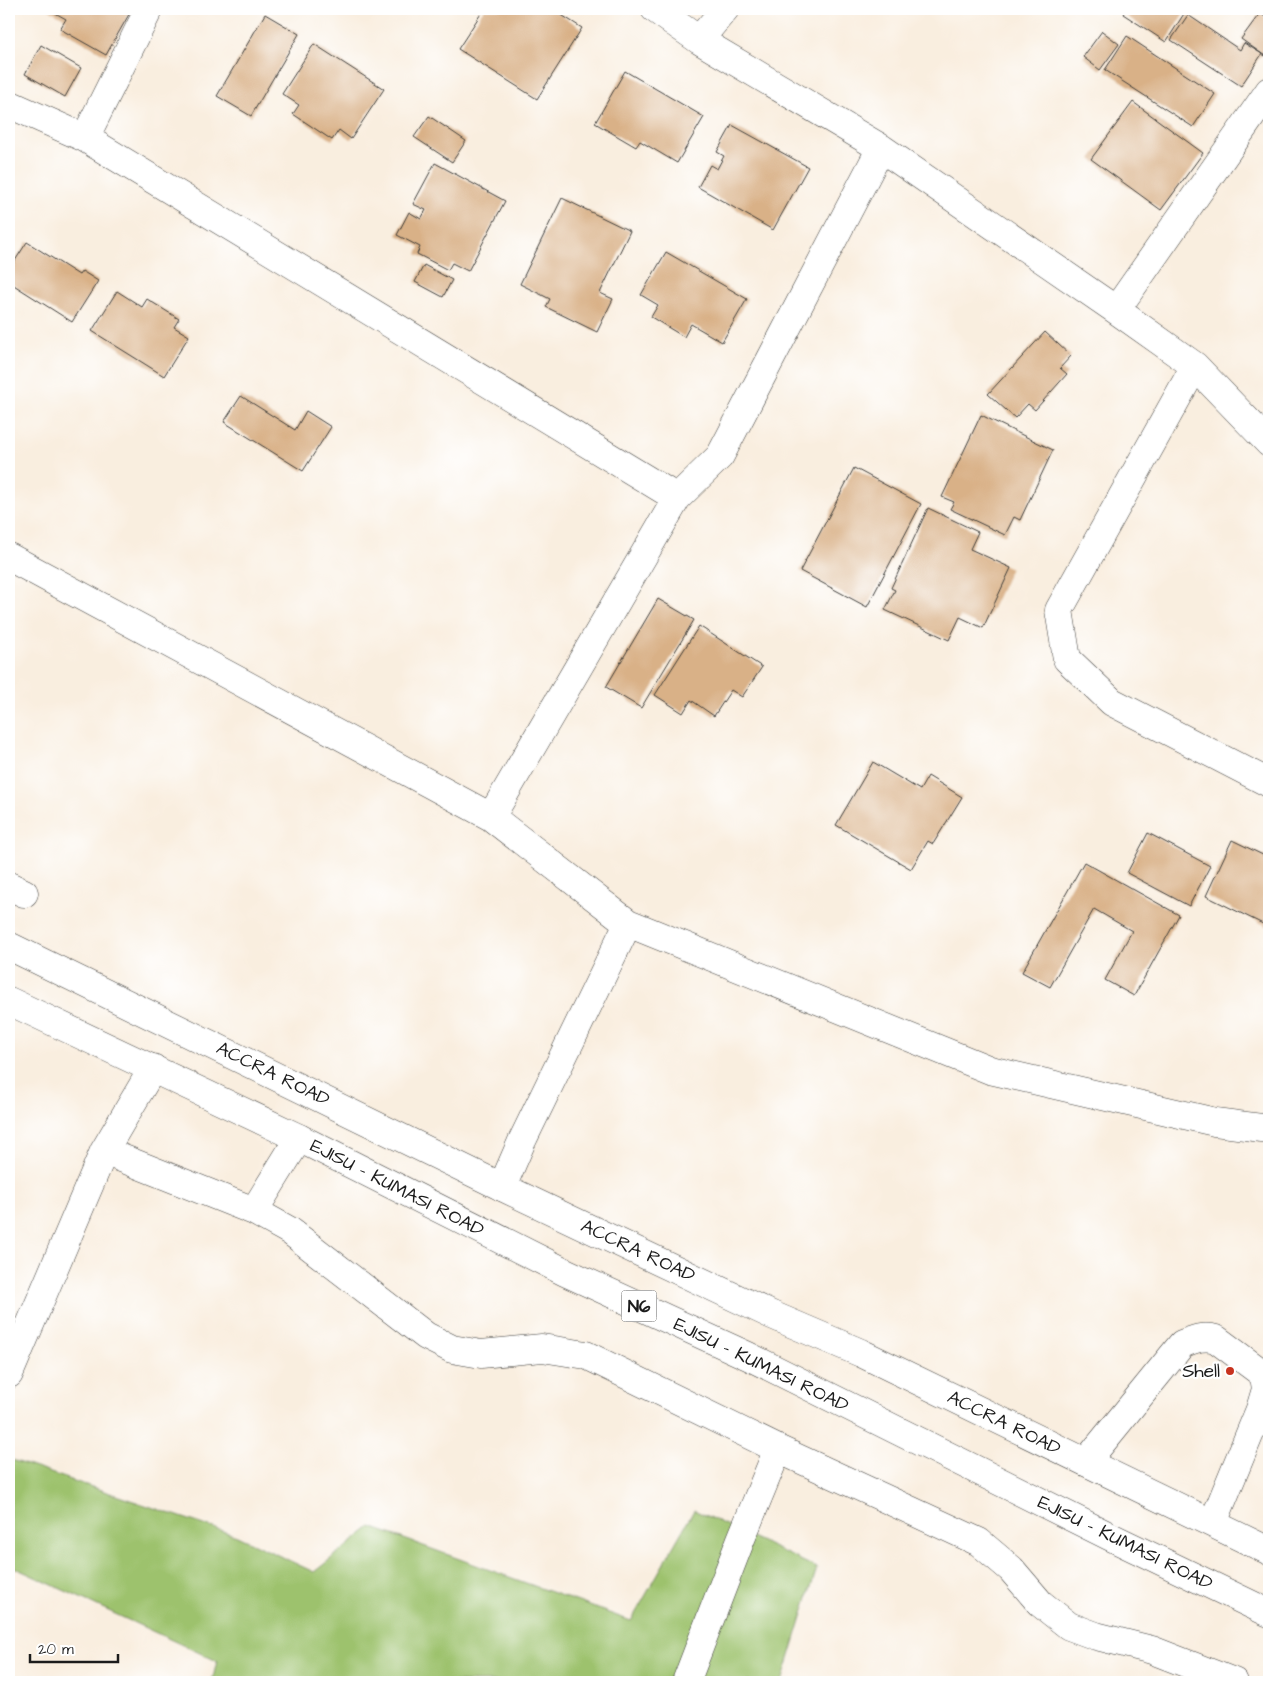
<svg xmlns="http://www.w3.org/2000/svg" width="1278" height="1691" viewBox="0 0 1278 1691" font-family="'Architects Daughter',sans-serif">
<rect width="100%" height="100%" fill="#fff"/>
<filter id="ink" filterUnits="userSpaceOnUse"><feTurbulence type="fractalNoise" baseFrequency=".02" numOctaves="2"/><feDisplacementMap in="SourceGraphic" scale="10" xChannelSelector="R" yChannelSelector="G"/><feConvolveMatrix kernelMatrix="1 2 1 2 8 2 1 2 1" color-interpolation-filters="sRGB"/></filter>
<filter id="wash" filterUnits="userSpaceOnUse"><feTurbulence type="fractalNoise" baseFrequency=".0096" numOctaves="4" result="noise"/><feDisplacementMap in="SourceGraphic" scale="20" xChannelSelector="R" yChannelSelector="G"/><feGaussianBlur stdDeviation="1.12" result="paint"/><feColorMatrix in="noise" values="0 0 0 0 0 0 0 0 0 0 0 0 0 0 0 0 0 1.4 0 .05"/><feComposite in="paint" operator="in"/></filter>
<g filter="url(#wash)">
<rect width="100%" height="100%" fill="#f9eedf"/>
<!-- green -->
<path fill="#9dc26d" stroke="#5c6f44" d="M 9,1459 L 237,1536 L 314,1572 L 371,1527 L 631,1621 L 694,1510 L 817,1568 L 782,1682 L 212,1682 L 217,1661 L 9,1565 Z"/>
<g id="blocks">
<!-- building -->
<path fill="#d9b187" d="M 48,9 L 132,9 L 106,55 L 60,29 L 66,19 Z
M 484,9 L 552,9 L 582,28 L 537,99 L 458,49 Z
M 1126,9 L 1187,9 L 1166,42 L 1123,14 Z
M 1260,13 L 1269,20 L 1269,49 L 1265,56 L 1241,39 Z
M 265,14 L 299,34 L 251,116 L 217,96 Z
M 1188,15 L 1240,50 L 1244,43 L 1262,54 L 1241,86 L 1171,40 Z
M 1102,31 L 1119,44 L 1100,70 L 1083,57 Z
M 1127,36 L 1215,94 L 1193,127 L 1105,70 Z
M 314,44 L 384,89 L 351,139 L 339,130 L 332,140 L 293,114 L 299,105 L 282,94 Z
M 41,45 L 81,68 L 65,97 L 25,74 Z
M 625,71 L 704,117 L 677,163 L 640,141 L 636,147 L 595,123 Z
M 1133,102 L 1203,153 L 1161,210 L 1091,159 Z
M 429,116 L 466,141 L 452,162 L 414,137 Z
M 732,125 L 808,167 L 773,230 L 698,187 L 710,165 L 717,169 L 724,156 L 717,152 Z
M 435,163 L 505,201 L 468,271 L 452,263 L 448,270 L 417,254 L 420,247 L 397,235 L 409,212 L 421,219 L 426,210 L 413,204 Z
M 562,198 L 630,231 L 600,293 L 613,299 L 597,332 L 546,307 L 550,299 L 520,284 Z
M 27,242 L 79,275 L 82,271 L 98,281 L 72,322 L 9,282 L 9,270 Z
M 666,252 L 747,299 L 722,342 L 691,324 L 684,337 L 651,317 L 658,305 L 641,295 Z
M 424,265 L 452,280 L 443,297 L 415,282 Z
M 117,291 L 142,307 L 147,299 L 179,319 L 174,327 L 189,336 L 164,376 L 92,331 Z
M 1045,332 L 1071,356 L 1060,368 L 1067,374 L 1035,410 L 1028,404 L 1015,418 L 988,394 Z
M 241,396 L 295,430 L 306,411 L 331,427 L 303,471 L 224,422 Z
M 981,415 L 1053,450 L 1020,520 L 1014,517 L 1005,535 L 950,509 L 954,502 L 942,497 Z
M 854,468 L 921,504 L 867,607 L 800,571 Z
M 928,508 L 978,532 L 970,549 L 1011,568 L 983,628 L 960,617 L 949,640 L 885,610 L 895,590 L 891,588 Z
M 658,599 L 694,620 L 641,708 L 606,687 Z
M 699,626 L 762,667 L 742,697 L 731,690 L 714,716 L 691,700 L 683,713 L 655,695 Z
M 873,762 L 920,790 L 928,776 L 962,797 L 933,844 L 928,841 L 911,869 L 836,825 Z
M 1148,833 L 1210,866 L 1189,906 L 1127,873 Z
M 1232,840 L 1269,858 L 1269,927 L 1206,896 Z
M 1084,862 L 1179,915 L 1134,996 L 1105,980 L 1132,931 L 1094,909 L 1050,987 L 1022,972 Z"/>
</g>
</g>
<g filter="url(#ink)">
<use href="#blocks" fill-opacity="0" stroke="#3d3c39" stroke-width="1"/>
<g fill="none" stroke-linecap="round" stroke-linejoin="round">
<defs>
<path id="minor" d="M 655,9 L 699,40 L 881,148 L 1116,310 L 1195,366 L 1269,443
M 699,40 L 725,9
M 9,104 L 85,138 L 677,498
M 85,138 L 149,9
M 1116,310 L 1269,91
M 1195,366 L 1059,610 L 1067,659 L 1112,702 L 1269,783
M 9,557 L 491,817 L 628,923 L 990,1070 L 1215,1122 L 1269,1129
M 491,817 L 677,498 L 720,456 L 881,148
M 9,886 L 24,893
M 104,1151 L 254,1211 L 290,1231 L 426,1336 L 452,1349 L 481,1354 L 542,1348 L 586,1355 L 778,1449 L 979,1542 L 1011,1569 L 1040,1603 L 1069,1626 L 1096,1636 L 1152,1650 L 1234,1682
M 502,1187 L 522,1141 L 628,923
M 254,1211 L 299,1138
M 9,1374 L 104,1151 L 153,1068
M 1086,1462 L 1182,1344 C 1194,1339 1204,1335 1216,1339 L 1259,1371 L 1264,1376 L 1266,1389 L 1260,1409 L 1213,1523
M 686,1682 L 741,1539 L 778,1449"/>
<path id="highway" d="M 9,946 L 502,1187 L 772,1315 L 861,1353 L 1269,1551
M 9,1001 L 299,1138 L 565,1272 L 748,1356 L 1109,1536 L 1269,1613"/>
</defs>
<!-- minor casing -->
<use href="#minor" stroke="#3d3c39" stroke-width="29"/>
<!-- highway casing -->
<use href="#highway" stroke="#3d3c39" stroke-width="29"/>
<!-- minor -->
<use href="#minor" stroke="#fff" stroke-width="28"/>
<!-- highway -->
<use href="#highway" stroke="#fff" stroke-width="28"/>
</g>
</g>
<!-- markers -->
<circle fill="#c8321e" stroke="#fff" stroke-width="2" cx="1230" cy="1371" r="5"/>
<g text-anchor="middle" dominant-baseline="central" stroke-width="4.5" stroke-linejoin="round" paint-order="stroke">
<!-- shield labels -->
<rect fill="#fff" stroke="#606060" stroke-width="1" x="621.5" y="1290.5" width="35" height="31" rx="4"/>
<g font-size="18" font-weight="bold" fill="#1c1c1c">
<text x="639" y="1306">N6</text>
</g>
<!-- street labels -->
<g font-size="19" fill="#1c1c1c" stroke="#fff">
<text transform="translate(273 1074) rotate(26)">ACCRA ROAD</text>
<text transform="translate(397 1188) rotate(27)">EJISU - KUMASI ROAD</text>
<text transform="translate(638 1251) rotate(25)">ACCRA ROAD</text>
<text transform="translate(761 1365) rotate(26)">EJISU - KUMASI ROAD</text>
<text transform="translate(1004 1423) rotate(26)">ACCRA ROAD</text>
<text transform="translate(1125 1543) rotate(26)">EJISU - KUMASI ROAD</text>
</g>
<!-- poi labels -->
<g font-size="19" fill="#1c1c1c" stroke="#fff" text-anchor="end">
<text x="1220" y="1371">Shell</text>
</g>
</g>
<!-- margin -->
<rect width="1278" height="1691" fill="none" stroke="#fff" stroke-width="30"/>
<!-- scale -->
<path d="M30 1654v8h88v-8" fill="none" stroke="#1c1c1c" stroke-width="2.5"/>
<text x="38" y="1654" font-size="15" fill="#1c1c1c" stroke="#ffffff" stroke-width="4" paint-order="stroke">20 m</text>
</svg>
